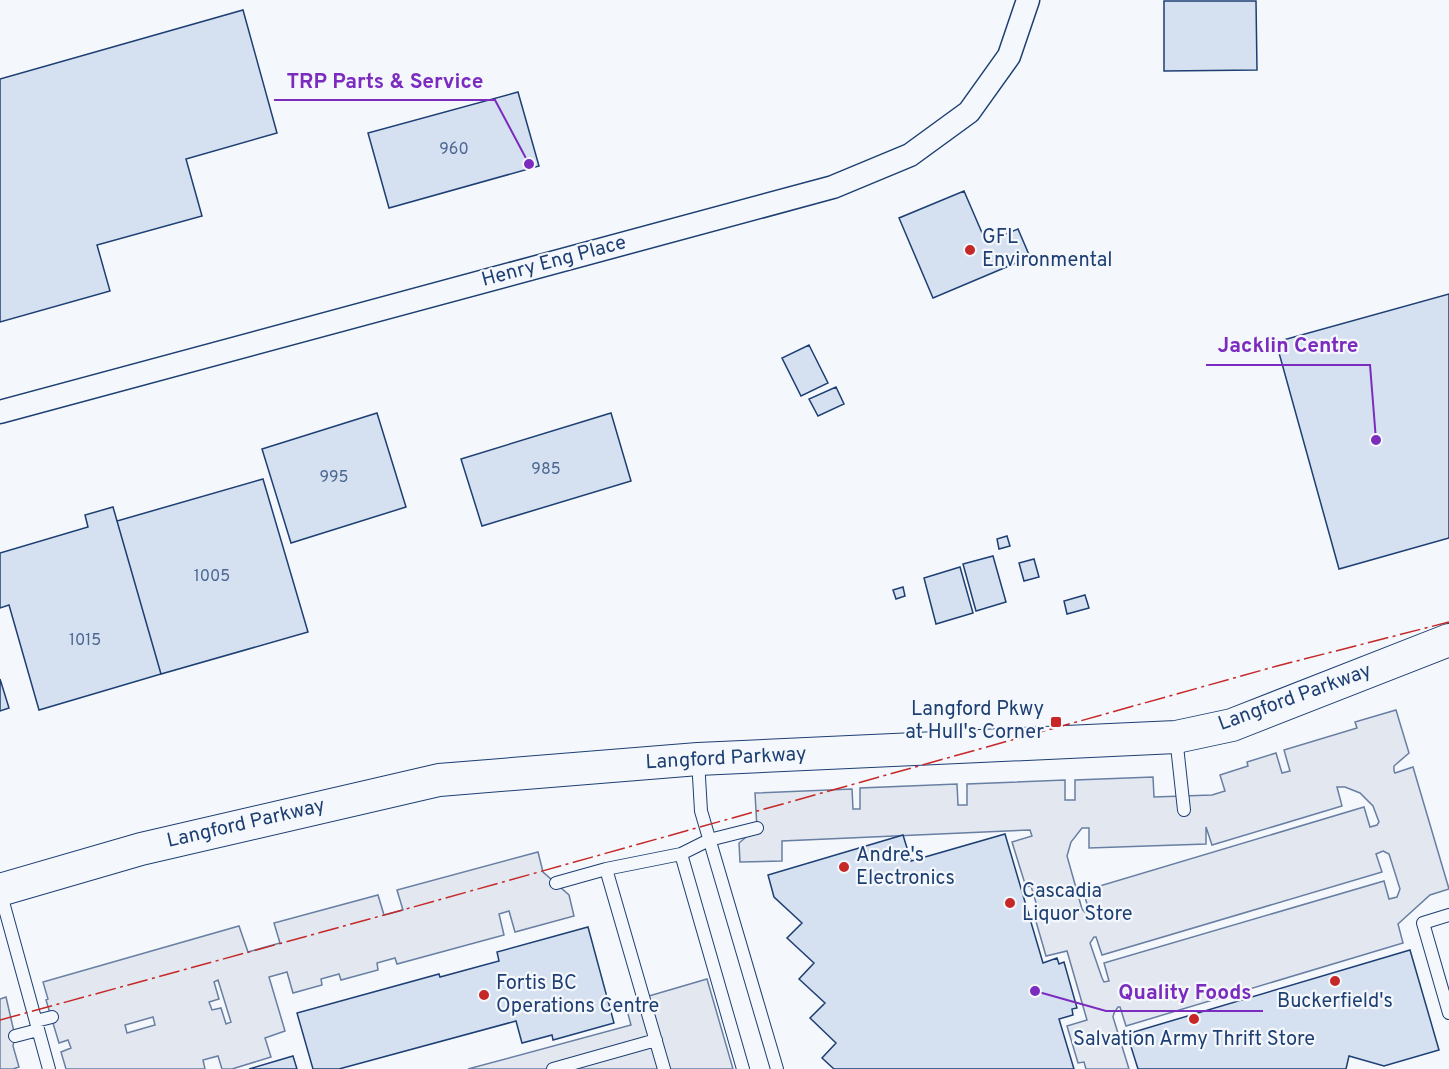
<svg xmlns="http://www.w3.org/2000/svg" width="1449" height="1069" viewBox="0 0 1449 1069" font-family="Overpass,sans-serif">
<rect width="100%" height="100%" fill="#f4f7fb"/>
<!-- parking -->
<path fill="#e3e8f0" stroke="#687fa3" stroke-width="1.5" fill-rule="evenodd" d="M 1396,710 L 1409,753 L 1394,766 L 1394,771 L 1395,773 L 1413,767 L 1449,889 L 1430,895 L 1398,924 L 1403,943 L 1126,1026 L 1120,1007 L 1118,1007 L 1114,1013 L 1113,1017 L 1129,1069 L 1086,1069 L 1084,1062 L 1078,1063 L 1067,1026 L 1087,1020 L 1067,951 L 1046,956 L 1035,918 L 1040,916 L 1031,886 L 1026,887 L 1012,842 L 1032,836 L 1030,830 L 782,841 L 782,861 L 740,862 L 739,843 L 757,828 L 755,793 L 852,789 L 853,809 L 860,809 L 860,788 L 957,784 L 958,805 L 967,805 L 967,784 L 1065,780 L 1065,800 L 1075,800 L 1075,780 L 1153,777 L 1154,797 L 1212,795 L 1225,791 L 1220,775 L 1248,766 L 1247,762 L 1276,753 L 1282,773 L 1290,771 L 1284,750 L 1357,728 L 1355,722 ZM 1337,787 L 1345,787 L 1360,793 L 1373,806 L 1379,822 L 1377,825 L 1370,827 L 1364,807 L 1083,891 L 1089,910 L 1085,912 L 1082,909 L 1067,856 L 1071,842 L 1082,828 L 1089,828 L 1089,848 L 1206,844 L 1206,827 L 1212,845 L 1342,806 ZM 1383,851 L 1389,854 L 1400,889 L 1397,897 L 1389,899 L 1384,881 L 1104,963 L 1109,981 L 1104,982 L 1102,978 L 1090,943 L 1094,937 L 1096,937 L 1102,955 L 1382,872 L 1376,854 Z
M 538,852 L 543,872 L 569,895 L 574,916 L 515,932 L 509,911 L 499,914 L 504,935 L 397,964 L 395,958 L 377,963 L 378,970 L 341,980 L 339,974 L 321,979 L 322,985 L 293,993 L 287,972 L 269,977 L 285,1031 L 265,1038 L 271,1057 L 232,1069 L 222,1069 L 218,1056 L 203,1060 L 205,1069 L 66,1069 L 61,1052 L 71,1048 L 68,1040 L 59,1043 L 46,1000 L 48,999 L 43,982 L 239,926 L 248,952 L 280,943 L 274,923 L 378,895 L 384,915 L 403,910 L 397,890 ZM 218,980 L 231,1022 L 226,1024 L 221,1008 L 212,1010 L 209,1002 L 219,999 L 214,982 ZM 153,1017 L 155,1025 L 127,1033 L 125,1025 Z
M 707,979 L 733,1069 L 468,1069 L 631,1025 L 625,1003 Z
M 6,997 L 15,1036 L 13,1046 L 19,1067 L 13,1069 L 0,1069 L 0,999 Z"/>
<!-- building -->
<path fill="#d5e0f0" stroke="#1d3f73" stroke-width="1.5" d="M 1164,1 L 1256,1 L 1257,70 L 1164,71 Z
M 243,10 L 277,133 L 186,159 L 202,216 L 97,245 L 110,291 L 0,322 L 0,79 Z
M 518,92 L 539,166 L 389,208 L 368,133 Z
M 964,191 L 986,242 L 1018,229 L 1030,257 L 933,298 L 899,218 Z
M 1449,294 L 1449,538 L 1339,569 L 1276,342 Z
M 809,345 L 828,383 L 801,396 L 782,358 Z
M 836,387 L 844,404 L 818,416 L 809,399 Z
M 377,413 L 406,507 L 291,543 L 262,449 Z
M 611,413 L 631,481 L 482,526 L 461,459 Z
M 263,479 L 308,632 L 161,674 L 117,521 Z
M 113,507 L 161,674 L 39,710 L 9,605 L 0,608 L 0,553 L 88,527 L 85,515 Z
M 1007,536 L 1010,546 L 999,549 L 997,539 Z
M 993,556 L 1006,602 L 976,611 L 963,564 Z
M 1034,559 L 1039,577 L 1024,581 L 1019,563 Z
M 960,567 L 973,613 L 936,624 L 924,578 Z
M 903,587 L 905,596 L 896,599 L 893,590 Z
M 1085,595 L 1089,608 L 1067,614 L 1064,601 Z
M 0,679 L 9,708 L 0,711 Z
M 1005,834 L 1043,963 L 1057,958 L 1059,964 L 1064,962 L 1077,1008 L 1072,1009 L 1073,1015 L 1059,1019 L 1074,1069 L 834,1069 L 822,1058 L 836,1043 L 810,1018 L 825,1003 L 799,979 L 814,963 L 787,938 L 802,923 L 774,897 L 768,875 L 903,835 L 911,861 Z
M 588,927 L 614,1023 L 553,1040 L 552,1035 L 522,1043 L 516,1021 L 339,1069 L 313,1069 L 297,1013 L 439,974 L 440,977 L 499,961 L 497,952 Z
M 1410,950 L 1439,1050 L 1384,1066 L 1349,1056 L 1346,1069 L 1138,1069 L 1127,1034 Z
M 293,1056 L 297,1069 L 249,1069 Z"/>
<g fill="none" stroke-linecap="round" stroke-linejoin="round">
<defs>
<path id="lane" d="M 1176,737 L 1184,810
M 698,760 L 701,811 L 777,1069
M 681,854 L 743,1069
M 606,869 L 664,1069
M 556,883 L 606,869 L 681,854 L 709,840 L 757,828
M 0,891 L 49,1069
M 1449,915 L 1423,923 L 1449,1013
M 36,1021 L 52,1017
M 15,1036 L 38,1030
M 553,1069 L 656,1040"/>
<path id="street" d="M 0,412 L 833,187 L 910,155 L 969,112 L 1009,56 L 1028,0"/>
<path id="secondary" d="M 0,890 L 141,849 L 439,780 L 698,759 L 1176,737 L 1232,725 L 1449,640"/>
</defs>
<!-- lane casing -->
<use href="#lane" stroke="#1d3f73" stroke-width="14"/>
<!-- street casing -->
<use href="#street" stroke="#1d3f73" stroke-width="25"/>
<!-- secondary casing -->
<use href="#secondary" stroke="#1d3f73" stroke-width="34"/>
<!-- lane -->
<use href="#lane" stroke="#f4f7fb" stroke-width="12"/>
<!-- street -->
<use href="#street" stroke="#f4f7fb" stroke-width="22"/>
<!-- secondary -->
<use href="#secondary" stroke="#f4f7fb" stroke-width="32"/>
<!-- power -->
<path stroke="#c62828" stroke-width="1.5" stroke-dasharray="21 4.5 3 4.5" stroke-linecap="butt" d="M 0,1020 L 399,911 L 1277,666 L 1449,622"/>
</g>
<!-- markers -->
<g fill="#c62828" stroke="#f4f7fb" stroke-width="2">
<circle cx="970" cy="250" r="6"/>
<rect x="1050" y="716" width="12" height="12" rx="3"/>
<circle cx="844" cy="867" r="6"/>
<circle cx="1010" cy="903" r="6"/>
<circle cx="1335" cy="981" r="6"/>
<circle cx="484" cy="995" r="6"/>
<circle cx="1194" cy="1019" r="6"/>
</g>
<g text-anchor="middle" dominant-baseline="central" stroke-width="4.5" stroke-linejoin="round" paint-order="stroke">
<!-- number labels -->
<g font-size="16" fill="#4b6792">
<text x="454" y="150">960</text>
<text x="546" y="470">985</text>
<text x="334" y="478">995</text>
<text x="212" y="577">1005</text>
<text x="85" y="641">1015</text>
</g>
<!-- poi labels -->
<g font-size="20" fill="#1d3f73" stroke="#f4f7fb" text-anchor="start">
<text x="982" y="238">GFL<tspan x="982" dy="23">Environmental</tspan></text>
<text x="1044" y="710" text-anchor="end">Langford Pkwy<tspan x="1044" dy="23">at Hull's Corner</tspan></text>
<text x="856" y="856">Andre's<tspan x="856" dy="23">Electronics</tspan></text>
<text x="1022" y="892">Cascadia<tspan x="1022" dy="23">Liquor Store</tspan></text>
<text x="496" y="984">Fortis BC<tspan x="496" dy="23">Operations Centre</tspan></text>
<text x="1335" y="1002" text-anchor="middle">Buckerfield's</text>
<text x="1194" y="1040" text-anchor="middle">Salvation Army Thrift Store</text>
</g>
<!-- street labels -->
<g font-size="20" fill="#1d3f73" stroke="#f4f7fb">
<text transform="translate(554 262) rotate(-15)">Henry Eng Place</text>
<text transform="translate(1295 698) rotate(-20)">Langford Parkway</text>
<text transform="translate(726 759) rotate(-3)">Langford Parkway</text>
<text transform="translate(246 824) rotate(-13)">Langford Parkway</text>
</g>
</g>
<!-- callouts -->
<path fill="none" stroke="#7b2cbf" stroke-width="2" d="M529 164L495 100H274M1376 440L1370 365H1206M1035 991L1106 1011H1263"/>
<g fill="#7b2cbf" stroke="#f4f7fb" stroke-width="2">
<circle cx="529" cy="164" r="6"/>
<circle cx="1376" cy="440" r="6"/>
<circle cx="1035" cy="991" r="6"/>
</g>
<g font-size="21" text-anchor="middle" font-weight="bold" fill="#7b2cbf" stroke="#f4f7fb" stroke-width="4.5" stroke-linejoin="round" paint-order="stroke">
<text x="385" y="88">TRP Parts &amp; Service</text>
<text x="1288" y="352">Jacklin Centre</text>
<text x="1185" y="999">Quality Foods</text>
</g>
</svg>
